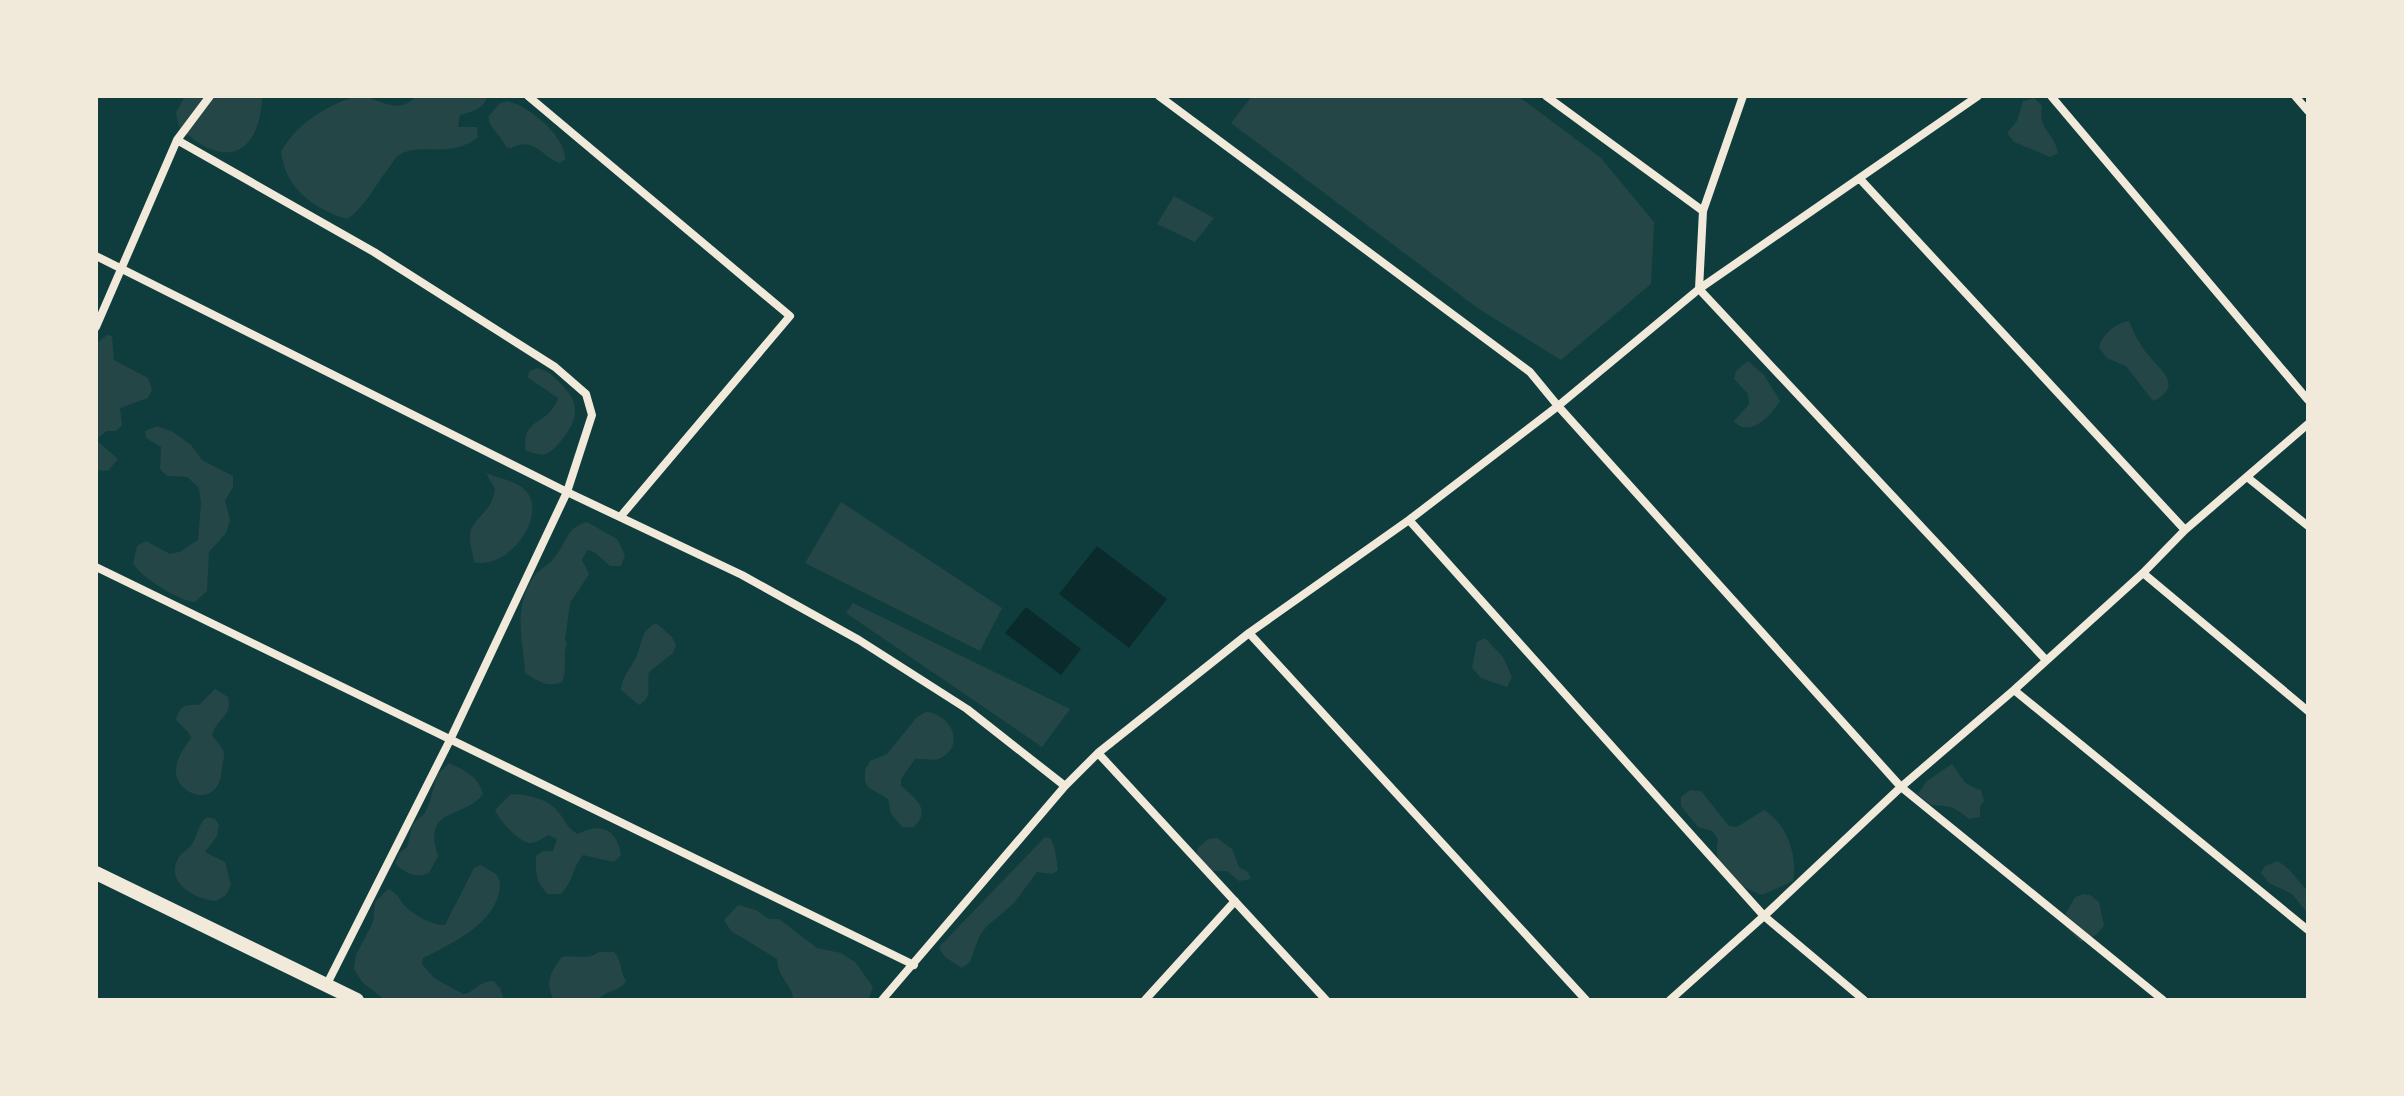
<svg xmlns="http://www.w3.org/2000/svg" width="2404" height="1096" viewBox="0 0 2404 1096" font-family="'Sofia Sans Condensed',sans-serif">
<rect width="100%" height="100%" fill="#0f3d3e"/>
<!-- green -->
<path fill="#244646" d="M 185,96 L 262,96 C 262,122 251,160 217,151 C 202,148 190,136 179,127 L 176,113 Z
M 356,96 C 380,96 396,118 416,96 L 488,96 C 483,109 472,112 460,115 L 458,127 L 477,127 L 478,137 C 450,160 421,141 399,155 C 397,156 391,164 391,165 C 376,183 366,207 347,219 C 314,209 285,188 281,152 C 296,124 326,106 356,96 Z
M 1252,96 L 1518,96 L 1601,158 L 1654,222 L 1651,284 L 1561,360 L 1479,309 L 1231,123 Z
M 2034,98 L 2042,106 C 2038,131 2054,131 2058,153 L 2050,157 L 2014,142 L 2007,133 L 2017,121 L 2023,101 Z
M 507,101 C 528,105 567,137 565,160 L 560,163 C 540,156 535,136 511,148 L 506,147 C 501,135 490,129 488,117 L 499,104 Z
M 1174,196 L 1214,218 L 1195,242 L 1157,224 Z
M 2129,321 C 2134,334 2141,346 2149,356 C 2163,372 2183,387 2153,401 L 2126,366 L 2107,358 L 2099,348 C 2101,336 2115,323 2129,321 Z
M 107,335 L 112,336 L 114,360 L 148,378 L 152,390 L 148,398 L 120,408 L 122,425 L 116,431 L 107,431 L 96,439 L 96,344 Z
M 1748,361 L 1764,375 L 1780,401 C 1771,416 1749,439 1734,421 L 1749,404 L 1748,394 L 1734,379 L 1736,371 Z
M 537,368 C 547,370 551,374 558,381 C 578,400 581,414 564,437 C 559,443 553,452 545,454 C 538,456 533,452 526,451 C 520,417 549,426 558,398 L 527,377 L 530,371 Z
M 157,426 L 173,432 L 191,445 L 202,460 L 233,476 L 233,487 L 225,501 L 230,520 L 226,533 L 209,552 L 207,591 L 195,602 C 179,601 139,576 133,563 L 137,546 L 146,541 L 170,554 L 179,552 L 198,540 L 201,504 L 199,488 L 187,477 L 167,476 L 160,469 L 161,447 L 146,438 L 145,431 Z
M 96,440 L 118,459 L 108,471 L 96,470 Z
M 486,473 C 498,479 517,480 526,491 C 548,516 508,571 474,562 C 473,553 469,543 470,535 C 471,518 492,514 495,489 Z
M 841,502 L 1002,608 L 980,651 L 805,563 Z
M 587,522 L 617,539 L 625,555 L 621,566 L 610,566 L 594,552 L 587,550 L 582,560 L 589,574 L 570,603 L 565,640 L 567,644 C 562,656 568,668 562,682 C 547,688 538,681 525,673 C 523,639 512,606 535,575 C 541,568 549,565 554,558 C 568,542 564,529 587,522 Z
M 853,603 L 1070,709 L 1042,747 L 846,613 Z
M 656,623 L 672,637 L 676,645 L 673,653 L 649,672 C 646,686 654,696 639,705 L 621,690 C 622,675 632,668 637,655 C 643,640 641,631 656,623 Z
M 1485,638 L 1503,657 L 1512,677 L 1507,687 L 1481,678 L 1472,668 L 1477,642 Z
M 215,689 L 228,697 C 233,716 217,718 212,735 C 215,740 220,744 223,750 C 226,757 222,761 222,768 C 220,810 178,796 176,773 C 175,760 184,748 191,738 L 189,733 L 176,720 C 179,706 186,704 199,705 Z
M 926,712 C 949,713 967,744 941,758 C 934,762 923,758 915,759 L 901,779 L 901,786 C 915,798 932,809 914,827 L 902,827 L 891,814 L 888,799 L 868,787 L 865,781 L 865,770 L 870,761 L 887,754 L 917,717 Z
M 449,763 C 464,770 479,777 483,794 C 465,819 421,806 438,856 L 429,873 C 416,879 406,873 395,864 L 399,853 L 407,847 L 413,824 L 425,813 L 430,801 L 437,775 Z
M 1952,764 C 1964,779 1961,784 1981,790 L 1984,801 L 1980,806 L 1980,817 L 1969,819 C 1964,815 1956,808 1950,807 C 1932,803 1935,811 1918,794 L 1927,781 Z
M 1690,790 L 1701,791 L 1729,826 L 1737,827 L 1764,810 C 1787,824 1798,856 1793,881 L 1762,895 C 1735,884 1711,871 1718,839 L 1712,831 L 1698,827 L 1681,806 L 1681,797 Z
M 511,794 C 530,795 548,798 560,814 C 566,823 568,829 578,834 C 600,822 617,829 621,855 L 614,862 L 583,855 C 572,868 573,882 561,894 L 548,894 C 536,883 535,872 536,856 L 543,851 L 553,851 L 557,839 L 548,835 C 543,838 535,844 529,843 C 518,841 499,820 495,810 Z
M 207,817 L 215,819 L 219,825 L 217,836 L 205,852 L 225,862 L 231,885 L 226,895 L 216,901 C 196,900 163,882 179,857 C 182,852 189,849 192,844 C 198,835 198,824 207,817 Z
M 1045,837 L 1051,839 L 1055,850 L 1058,870 L 1052,874 L 1037,872 L 1014,903 L 986,927 L 979,937 L 970,962 L 962,968 L 945,957 L 939,948 L 942,944 Z
M 1217,838 L 1232,849 L 1239,867 L 1248,872 L 1251,879 L 1239,881 L 1227,871 L 1205,871 L 1199,863 L 1197,849 L 1208,839 Z
M 2277,861 C 2292,869 2296,880 2308,891 L 2308,914 L 2292,894 L 2269,883 L 2261,873 L 2265,866 Z
M 481,865 L 496,874 L 500,882 C 501,921 453,943 423,958 L 422,964 L 434,978 L 463,994 C 474,993 477,982 493,981 L 500,988 L 504,1000 L 385,1000 L 362,982 L 354,969 L 356,955 L 373,922 L 375,902 L 388,889 C 399,893 399,901 407,908 C 415,916 435,926 445,925 L 474,868 Z
M 2083,894 L 2090,895 L 2099,902 L 2104,926 L 2096,935 L 2081,942 L 2066,927 L 2065,915 L 2075,897 Z
M 738,905 L 756,910 L 769,919 L 779,919 L 817,948 L 841,953 L 856,963 L 873,987 L 868,1000 L 793,1000 C 793,984 778,980 777,959 L 731,931 L 724,920 Z
M 599,952 L 614,952 C 622,961 620,971 626,981 C 619,992 606,990 598,1000 L 554,1000 C 544,983 551,971 562,957 C 577,955 586,961 599,952 Z"/>
<!-- water -->
<path fill="#0a2a2b" d="M 1097,546 L 1167,599 L 1129,648 L 1059,594 Z
M 1026,607 L 1081,649 L 1061,675 L 1005,633 Z"/>
<g fill="none" stroke-linecap="round" stroke-linejoin="round">
<!-- minor -->
<path stroke="#f1e9da" stroke-width="8" d="M 528,96 L 790,316 L 621,516
M 1159,96 L 1530,372 L 1558,406 L 1901,787 L 2163,1000
M 1546,96 L 1703,211 L 1699,289 L 2045,659
M 2051,96 L 2308,400
M 2295,96 L 2308,111
M 177,140 L 374,252 L 555,367 L 586,394 L 592,415 L 567,492 L 450,740 L 327,984
M 1860,179 L 2185,530
M 1703,211 L 1743,96
M 96,256 L 567,492 L 742,575 L 859,640 L 967,709 L 1065,786
M 96,327 L 177,140 L 210,96
M 2247,477 L 2308,526
M 1409,520 L 1764,916 L 1864,1000
M 96,567 L 914,965
M 2143,573 L 2308,711
M 1249,633 L 1586,1000
M 2014,690 L 2308,930
M 1098,753 L 1326,1000
M 882,1000 L 1065,786 L 1098,753 L 1249,633 L 1409,520 L 1558,406 L 1699,289 L 1978,96
M 1145,1000 L 1235,901
M 1670,1000 L 1764,916 L 1901,787 L 2014,690 L 2143,573 L 2185,530 L 2308,424"/>
<!-- tertiary -->
<path stroke="#f1e9da" stroke-width="14" d="M 96,873 L 357,1000"/>
</g>
<!-- border -->
<rect width="2404" height="1096" fill="none" stroke="#f1e9da" stroke-width="196"/>
</svg>
